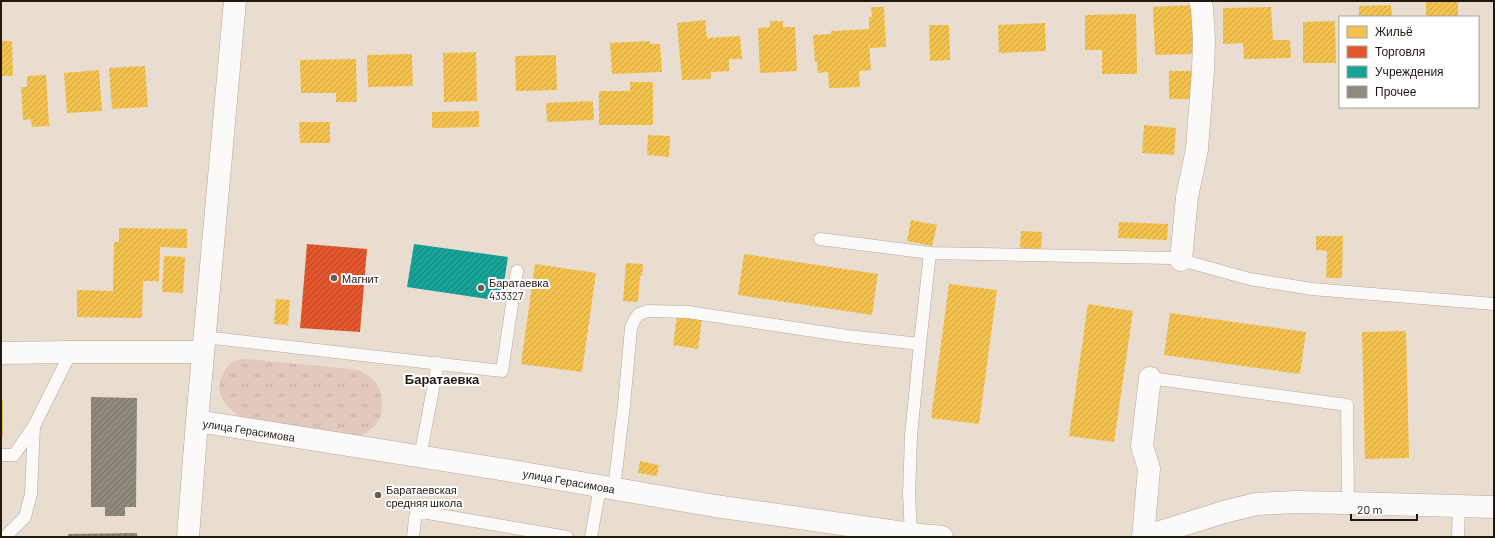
<svg xmlns="http://www.w3.org/2000/svg" width="1495" height="538" viewBox="0 0 1495 538" font-family="Barlow,sans-serif">
<defs>
<pattern id="grass-tufts" width="24" height="20" patternUnits="userSpaceOnUse"><rect width="24" height="20" fill="#e3c8bc"/><path d="M3 7l-1-3M5 7V3M7 7l1-3M15 17l-1-3M17 17v-4M19 17l1-3" fill="none" stroke="#c2aba1"/></pattern>
<pattern id="homes-hatch" width="6" height="6" patternUnits="userSpaceOnUse"><rect width="6" height="6" fill="#f2c14e"/><path d="M-1 1l2-2M0 6l6-6M5 7l2-2" fill="none" stroke="#cfa543"/></pattern>
<pattern id="shops-hatch" width="6" height="6" patternUnits="userSpaceOnUse"><rect width="6" height="6" fill="#e4572e"/><path d="M-1 1l2-2M0 6l6-6M5 7l2-2" fill="none" stroke="#b84726"/></pattern>
<pattern id="public-hatch" width="6" height="6" patternUnits="userSpaceOnUse"><rect width="6" height="6" fill="#17a398"/><path d="M-1 1l2-2M0 6l6-6M5 7l2-2" fill="none" stroke="#14847b"/></pattern>
<pattern id="building-hatch" width="6" height="6" patternUnits="userSpaceOnUse"><rect width="6" height="6" fill="#90897e"/><path d="M-1 1l2-2M0 6l6-6M5 7l2-2" fill="none" stroke="#756f66"/></pattern>
</defs>
<rect width="100%" height="100%" fill="#e9ddcf"/>
<!-- grass -->
<path fill="url(#grass-tufts)" d="M 247,359 L 359,370 C 375,379 383,387 382,406 C 381,411 381,417 378,421 C 374,429 363,434 356,438 L 243,419 C 234,412 224,405 220,393 C 217,383 225,365 235,361 C 238,359 243,359 247,359 Z"/>
<!-- homes -->
<path fill="url(#homes-hatch)" d="M 1458,1 L 1458,17 L 1426,17 L 1426,2 Z
M 1191,5 L 1193,54 L 1155,55 L 1153,7 Z
M 1391,5 L 1392,17 L 1359,17 L 1359,6 Z
M 871,7 L 884,7 L 886,47 L 870,48 L 869,40 L 871,70 L 859,71 L 860,87 L 829,88 L 828,72 L 818,73 L 817,62 L 815,62 L 813,35 L 831,34 L 831,31 L 869,29 L 869,17 L 872,17 Z
M 1271,7 L 1273,40 L 1290,40 L 1291,58 L 1244,59 L 1243,43 L 1223,44 L 1223,8 Z
M 1136,14 L 1137,74 L 1102,74 L 1102,50 L 1085,50 L 1085,15 Z
M 705,20 L 707,38 L 740,36 L 742,59 L 729,59 L 729,71 L 711,72 L 711,79 L 682,80 L 677,23 Z
M 770,21 L 783,21 L 783,27 L 795,27 L 797,71 L 760,73 L 758,28 L 770,27 Z
M 1335,21 L 1336,63 L 1303,63 L 1303,22 Z
M 1045,23 L 1046,51 L 999,53 L 998,25 Z
M 929,25 L 949,25 L 950,60 L 930,61 Z
M 1,41 L 12,41 L 13,76 L 1,76 Z
M 650,41 L 650,44 L 660,44 L 662,72 L 612,74 L 610,43 Z
M 476,52 L 477,101 L 444,102 L 443,53 Z
M 412,54 L 413,86 L 368,87 L 367,55 Z
M 556,55 L 557,90 L 516,91 L 515,56 Z
M 356,59 L 357,102 L 336,102 L 336,93 L 301,93 L 300,60 Z
M 145,66 L 148,107 L 112,109 L 109,68 Z
M 99,70 L 102,111 L 67,113 L 64,73 Z
M 1169,71 L 1191,71 L 1191,99 L 1169,99 Z
M 46,75 L 49,126 L 32,127 L 31,119 L 23,120 L 21,87 L 27,87 L 27,76 Z
M 630,82 L 653,82 L 653,125 L 599,125 L 599,91 L 630,91 Z
M 593,101 L 594,120 L 547,122 L 546,103 Z
M 479,111 L 479,127 L 432,128 L 432,112 Z
M 299,122 L 330,122 L 330,143 L 300,143 Z
M 1144,125 L 1176,128 L 1174,155 L 1142,153 Z
M 648,135 L 670,136 L 669,157 L 647,155 Z
M 911,220 L 937,225 L 932,246 L 907,241 Z
M 1119,222 L 1168,224 L 1167,240 L 1118,238 Z
M 119,228 L 187,229 L 187,248 L 160,247 L 159,281 L 143,281 L 142,318 L 77,317 L 77,290 L 113,291 L 114,242 L 119,242 Z
M 1021,231 L 1042,232 L 1041,249 L 1020,248 Z
M 1316,236 L 1343,236 L 1342,278 L 1326,278 L 1327,251 L 1316,250 Z
M 744,254 L 878,274 L 872,315 L 738,295 Z
M 164,256 L 185,257 L 183,293 L 162,292 Z
M 626,263 L 643,264 L 642,276 L 640,276 L 638,302 L 623,301 Z
M 535,264 L 596,273 L 582,372 L 521,364 Z
M 949,284 L 997,290 L 979,424 L 931,418 Z
M 276,299 L 290,300 L 288,325 L 274,324 Z
M 1088,304 L 1133,311 L 1114,442 L 1069,436 Z
M 1170,313 L 1306,332 L 1300,374 L 1164,355 Z
M 677,316 L 702,319 L 698,349 L 673,345 Z
M 1406,331 L 1409,458 L 1365,459 L 1362,332 Z
M 1,400 L 3,400 L 3,436 L 1,436 Z
M 640,461 L 659,465 L 657,476 L 638,473 Z"/>
<!-- shops -->
<path fill="url(#shops-hatch)" d="M 307,244 L 367,249 L 360,332 L 300,328 Z"/>
<!-- public -->
<path fill="url(#public-hatch)" d="M 414,244 L 508,257 L 501,301 L 407,287 Z"/>
<!-- building -->
<path fill="url(#building-hatch)" d="M 91,397 L 137,398 L 136,507 L 125,507 L 125,516 L 105,516 L 105,507 L 91,507 Z
M 137,533 L 137,537 L 68,537 L 68,534 Z"/>
<g fill="none" stroke-linecap="round" stroke-linejoin="round">
<defs>
<path id="lane" d="M 820,239 L 930,253 L 1170,258 L 1181,260 L 1250,279 L 1312,289 L 1494,304
M 204,337 L 502,371 L 517,271
M 1150,378 L 1347,405 L 1348,503
M 1,455 L 14,455 L 34,426
M 420,457 L 438,363
M 614,489 L 624,405 L 631,328 L 635,319 L 639,314 L 648,311 L 688,312 L 847,336 L 920,344 L 930,253
M 911,534 L 909,494 L 911,436 L 920,344
M 5,537 L 25,517 L 31,494 L 34,426 L 71,352
M 413,537 L 416,511 L 567,537
M 591,537 L 600,487
M 1458,537 L 1459,506"/>
<path id="street" d="M 1181,260 L 1187,197 L 1197,149 L 1203,70 L 1204,39 L 1202,8 L 1200,1
M 1,353 L 71,352 L 203,352
M 197,421 L 506,470 L 715,506 L 911,534 L 942,537
M 188,537 L 197,421 L 235,1
M 1143,537 L 1149,469 L 1142,446 L 1150,378
M 1144,537 L 1224,512 L 1256,504 L 1296,502 L 1348,503 L 1494,507"/>
</defs>
<!-- lane casing -->
<use href="#lane" stroke="#b1a89d" stroke-width="13"/>
<!-- street casing -->
<use href="#street" stroke="#b1a89d" stroke-width="23"/>
<!-- lane -->
<use href="#lane" stroke="#fcfaf8" stroke-width="12"/>
<!-- street -->
<use href="#street" stroke="#fcfaf8" stroke-width="22"/>
</g>
<!-- markers -->
<g fill="#675e53" stroke="#fff" stroke-width="1.5">
<circle cx="334" cy="278" r="4"/>
<circle cx="481" cy="288" r="4"/>
<circle cx="378" cy="495" r="4"/>
</g>
<g text-anchor="middle" dominant-baseline="central" stroke-width="4" stroke-linejoin="round" paint-order="stroke">
<!-- poi labels -->
<g font-size="11" fill="#211910" stroke="#fff" text-anchor="start">
<text x="342" y="278">Магнит</text>
<text x="489" y="282">Баратаевка<tspan x="489" dy="13">433327</tspan></text>
<text x="386" y="489">Баратаевская<tspan x="386" dy="13">средняя школа</tspan></text>
</g>
<!-- street labels -->
<g font-size="11" fill="#211910" stroke="#fff">
<text transform="translate(249 430) rotate(9)">улица Герасимова</text>
<text transform="translate(569 481) rotate(10)">улица Герасимова</text>
</g>
<!-- quarter labels -->
<g font-size="13" font-weight="bold" fill="#211910" stroke="#fff">
<text x="442" y="379">Баратаевка</text>
</g>
</g>
<!-- border -->
<rect width="1495" height="538" fill="none" stroke="#211910" stroke-width="4"/>
<!-- legend -->
<rect x="1339" y="16" width="140" height="92" fill="#ffffff" stroke="#a6a39f"/>
<rect x="1347" y="26" width="20" height="12" fill="#f2c14e" stroke="#a6a39f"/>
<text x="1375" y="36" font-size="12" fill="#211910">Жильё</text>
<rect x="1347" y="46" width="20" height="12" fill="#e4572e" stroke="#a6a39f"/>
<text x="1375" y="56" font-size="12" fill="#211910">Торговля</text>
<rect x="1347" y="66" width="20" height="12" fill="#17a398" stroke="#a6a39f"/>
<text x="1375" y="76" font-size="12" fill="#211910">Учреждения</text>
<rect x="1347" y="86" width="20" height="12" fill="#90897e" stroke="#a6a39f"/>
<text x="1375" y="96" font-size="12" fill="#211910">Прочее</text>
<!-- scale -->
<path d="M1351 514v6h66v-6" fill="none" stroke="#211910" stroke-width="2"/>
<text x="1357" y="514" font-size="12" fill="#211910" stroke="#ffffff" stroke-width="3" paint-order="stroke">20 m</text>
</svg>
